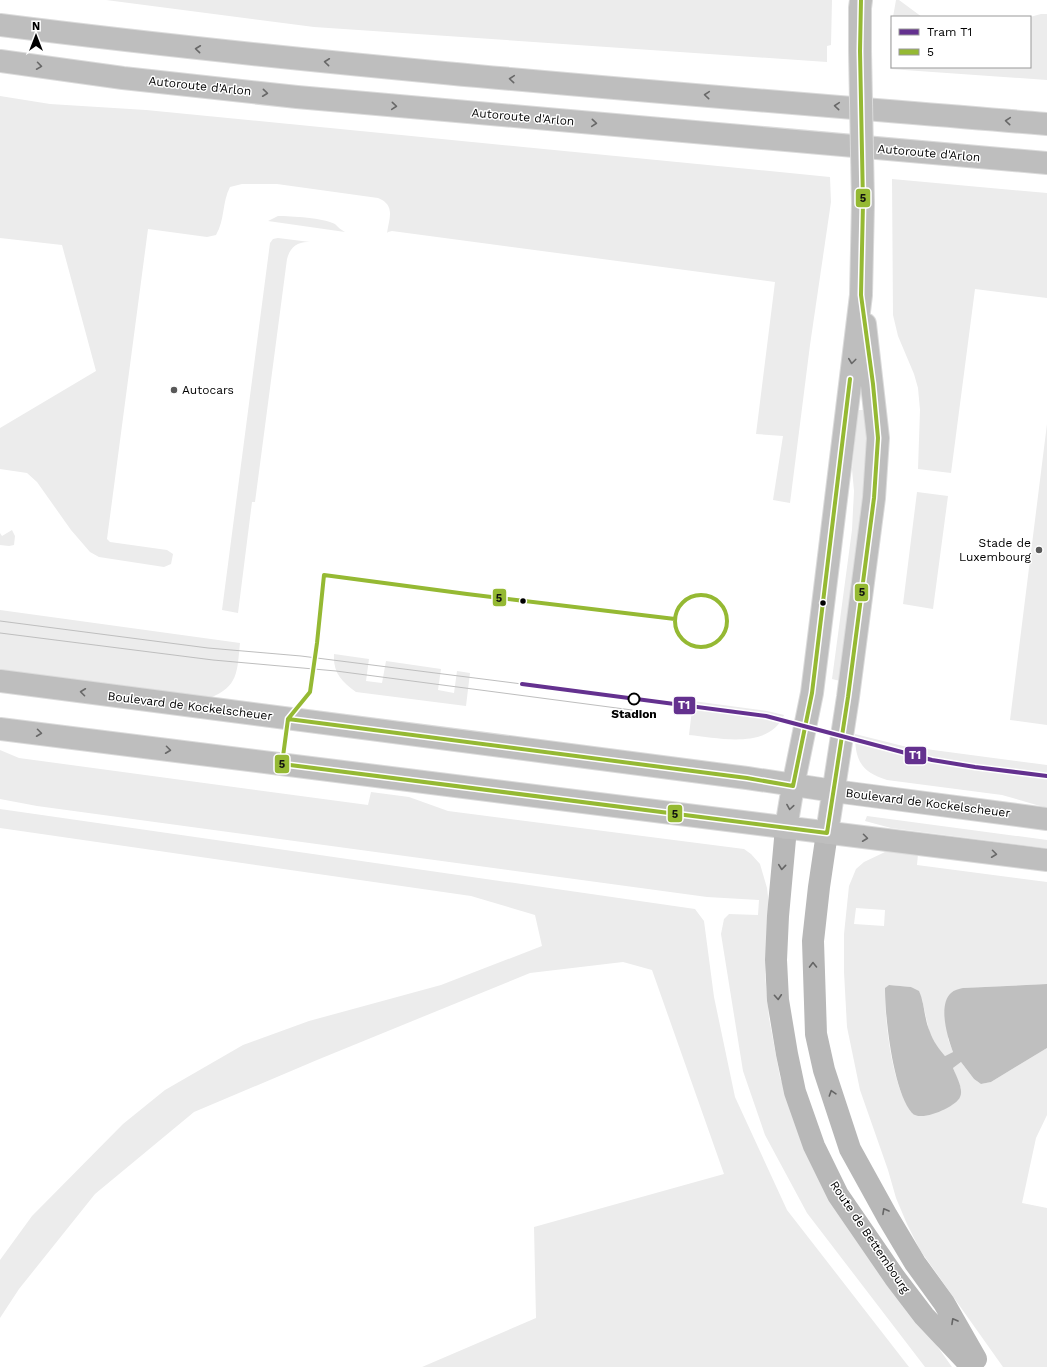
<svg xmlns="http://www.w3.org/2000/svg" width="1047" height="1367" viewBox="0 0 1047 1367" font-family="'Work Sans',sans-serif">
<rect width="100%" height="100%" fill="#fff"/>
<!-- green -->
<path fill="#ececec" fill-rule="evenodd" d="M 106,0 L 832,0 L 831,45 L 827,46 L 827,62 L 314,27 Z
M 896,0 L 899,0 L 922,17 L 893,17 Z
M 1041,14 L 1047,14 L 1047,80 L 890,69 L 890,31 L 892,21 L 892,67 L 1030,67 L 1030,17 Z
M 0,96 L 50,104 L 146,110 L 830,177 L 831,202 L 810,345 L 790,503 L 773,500 L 783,436 L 756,434 L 775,282 L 392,231 L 388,232 L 387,233 C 389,219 396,205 378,198 L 277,184 L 242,184 L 230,187 C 222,202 225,220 216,235 L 207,237 L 148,229 L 107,539 L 110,542 L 167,550 L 173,554 L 171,564 L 164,567 L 99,557 L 90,552 L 71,530 L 37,482 L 27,473 L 0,469 L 0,428 L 96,371 L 62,245 L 0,238 Z
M 892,179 L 1047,193 L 1047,298 L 975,289 L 951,473 L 918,469 L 920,410 L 918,388 L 914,374 L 898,336 L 893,315 Z
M 278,216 C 291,216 324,218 335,224 C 338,227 341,230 345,232 L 268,221 Z
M 278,238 L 310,242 C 298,241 290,247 287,259 L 255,502 L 252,502 L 238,613 L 222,610 L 270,243 L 273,239 Z
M 858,410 L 865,410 C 872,444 864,495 859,531 C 853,581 846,631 840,681 L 832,679 L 852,530 L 854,491 L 852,469 Z
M 1047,424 L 1047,725 L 1010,720 Z
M 917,492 L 948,496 L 933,609 L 903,604 Z
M 12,530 L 15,536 L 14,545 L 9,546 L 0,545 L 0,533 L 2,536 Z
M 0,610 L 240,643 C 237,671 239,687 209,698 L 0,673 Z
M 334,654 L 369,659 L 366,681 L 382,683 L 386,661 L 441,669 L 438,690 L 454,693 L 457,671 L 470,673 L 466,706 L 356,692 C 341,681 333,673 334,654 Z
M 693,701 L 767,711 L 784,715 C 769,750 719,738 689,735 Z
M 855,734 L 903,746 L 1047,765 L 1047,808 L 1002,795 L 887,780 C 861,772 855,760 855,734 Z
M 0,750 L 19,758 L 368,805 L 371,792 L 409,797 L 448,811 L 744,849 L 751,854 L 760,864 L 767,888 L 769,905 L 765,974 L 769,1018 L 780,1077 L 798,1125 L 865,1244 L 952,1367 L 925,1367 L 807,1213 L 765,1135 L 743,1071 L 721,934 L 724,919 L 729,914 L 758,915 L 759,900 L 707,897 L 37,806 L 0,799 Z
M 0,809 L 695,909 L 704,921 L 714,997 L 735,1097 L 787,1210 L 909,1367 L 422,1367 L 536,1318 L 534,1227 L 724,1174 L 652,970 L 623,962 L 530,973 L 317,1060 L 194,1112 L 95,1194 L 19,1289 L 0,1318 L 0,1260 L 32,1216 L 123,1124 L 165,1090 L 243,1045 L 309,1021 L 441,985 L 542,946 L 535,915 L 471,896 L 0,828 Z
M 867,816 L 1047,840 L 1047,848 L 891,828 L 865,821 Z
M 906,850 L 918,854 L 917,865 L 1047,882 L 1047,984 L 963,988 L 948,1039 L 953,1052 L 945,1056 L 936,1045 L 929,1031 L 922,999 L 911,987 L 889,985 L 885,989 C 885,1021 890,1064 902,1095 C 905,1101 909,1108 913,1114 L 961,1089 L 953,1068 L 961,1062 L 974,1079 L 981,1084 L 991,1082 L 1047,1048 L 1047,1115 L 1036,1138 L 1022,1203 L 1047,1208 L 1047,1367 L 1003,1367 L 920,1250 L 907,1224 L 896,1198 L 888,1170 L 860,1090 L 847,1027 L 844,972 L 844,934 L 849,886 L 856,869 L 864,862 L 885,852 ZM 856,908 L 885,910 L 884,926 L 854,924 Z"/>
<!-- water -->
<path fill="#bfbfbf" d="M 1047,984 L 1047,1048 L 991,1082 L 981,1084 L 974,1079 L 961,1062 L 953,1068 C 956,1076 964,1089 960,1097 C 957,1106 921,1123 912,1113 C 893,1091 885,1018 885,988 L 889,985 L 911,987 L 919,991 C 925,1004 924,1019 930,1032 C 933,1041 939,1049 945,1056 L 953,1052 C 947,1036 938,1005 951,993 C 954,990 959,989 963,988 Z"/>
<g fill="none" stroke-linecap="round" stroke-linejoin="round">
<defs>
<path id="primary" d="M 860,51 L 860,8 L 861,0
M 0,681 L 747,778 L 834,791 L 1047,819
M 0,729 L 1047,860
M 786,828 L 793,786 L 812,693 L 824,597 L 861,295 L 863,203
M 827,833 L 848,697 L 874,498 L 878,438 L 865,324"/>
<path id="motorway" d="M 0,25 C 348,69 698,95 1047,124
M 0,61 L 123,78 L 297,97 L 1047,163"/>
</defs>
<!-- primary casing -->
<use href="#primary" stroke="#dbdbdb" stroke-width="24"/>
<!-- motorway casing -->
<use href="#motorway" stroke="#dbdbdb" stroke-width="24"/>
<!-- secondary -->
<path stroke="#b8b8b8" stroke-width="22" d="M 786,828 L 778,916 L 776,960 L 778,1000 L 787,1054 L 795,1092 L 814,1146 L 838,1195 L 895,1278 L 924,1316 L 972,1367
M 827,833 L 819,887 L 813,941 L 816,1034 L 824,1070 L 850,1149 L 887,1216 L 915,1263 L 944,1303 L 976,1359"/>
<!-- primary -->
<use href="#primary" stroke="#bebebe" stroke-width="22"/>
<!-- motorway -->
<use href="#motorway" stroke="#bebebe" stroke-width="22"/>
<!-- tram -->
<path stroke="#bebebe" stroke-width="1" d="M 0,621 L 208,648 L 301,656 L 522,684
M 0,633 L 213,660 L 336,671 L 632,710"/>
<defs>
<path id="primary-bridge" d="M 860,51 L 863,203"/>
</defs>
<!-- primary-bridge casing -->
<use href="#primary-bridge" stroke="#dbdbdb" stroke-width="24" stroke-linecap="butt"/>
<!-- primary-bridge -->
<use href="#primary-bridge" stroke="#bebebe" stroke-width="22"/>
<defs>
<path id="bus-1" d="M 324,575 L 317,643 L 310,692 L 288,719 L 282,764 L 827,833 L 848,697 L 874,498 L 878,438 L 873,384 L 861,295 L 863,203 L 860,51 L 861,0
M 324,575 L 467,594 L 675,619
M675 621a26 26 0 1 1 52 0a26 26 0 1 1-52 0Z
M 288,719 L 747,778 L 793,786 L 812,693 L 850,379"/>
</defs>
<!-- bus-1 casing -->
<use href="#bus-1" stroke="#fff" stroke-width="7"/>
<!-- bus-1 -->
<use href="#bus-1" stroke="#95b933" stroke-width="4"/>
<defs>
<path id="tram-1" d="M 522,684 L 766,716 L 932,760 L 975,767 L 1047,776"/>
</defs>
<!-- tram-1 casing -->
<use href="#tram-1" stroke="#fff" stroke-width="7"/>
<!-- tram-1 -->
<use href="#tram-1" stroke="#64318f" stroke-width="4"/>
</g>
<!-- one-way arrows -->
<defs><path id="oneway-chevron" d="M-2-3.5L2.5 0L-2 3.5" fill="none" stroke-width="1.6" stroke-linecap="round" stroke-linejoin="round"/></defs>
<g stroke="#686868">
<use href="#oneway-chevron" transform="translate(198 49) rotate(-174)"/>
<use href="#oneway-chevron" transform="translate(327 62) rotate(-174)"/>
<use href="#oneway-chevron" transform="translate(39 66) rotate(8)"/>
<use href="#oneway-chevron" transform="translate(512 79) rotate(-175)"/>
<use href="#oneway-chevron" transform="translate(265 93) rotate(6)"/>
<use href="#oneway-chevron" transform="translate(707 95) rotate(-175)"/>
<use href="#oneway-chevron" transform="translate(394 106) rotate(5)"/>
<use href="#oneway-chevron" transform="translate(837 106) rotate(-175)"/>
<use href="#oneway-chevron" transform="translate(1008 121) rotate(-175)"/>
<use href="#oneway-chevron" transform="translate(594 123) rotate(5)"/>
<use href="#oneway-chevron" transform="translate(852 361) rotate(97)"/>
<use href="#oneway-chevron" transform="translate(83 692) rotate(-173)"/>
<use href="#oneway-chevron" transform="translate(39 733) rotate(7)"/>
<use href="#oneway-chevron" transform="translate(168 750) rotate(7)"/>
<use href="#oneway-chevron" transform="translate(790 807) rotate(99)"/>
<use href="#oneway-chevron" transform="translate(865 838) rotate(7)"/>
<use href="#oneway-chevron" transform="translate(994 854) rotate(7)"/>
</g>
<g stroke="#656565">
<use href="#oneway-chevron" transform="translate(782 867) rotate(96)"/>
<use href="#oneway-chevron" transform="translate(813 965) rotate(-91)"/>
<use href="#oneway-chevron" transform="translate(778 997) rotate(86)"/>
<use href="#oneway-chevron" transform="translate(832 1093) rotate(-108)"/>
<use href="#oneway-chevron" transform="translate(885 1211) rotate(-119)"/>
<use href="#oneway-chevron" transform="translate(954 1321) rotate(-119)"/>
</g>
<!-- markers -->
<g fill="#595959" stroke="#fff" stroke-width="1.5">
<circle cx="174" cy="390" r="4"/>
<circle cx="1039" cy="550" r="4"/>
</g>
<g fill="#000" stroke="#fff" stroke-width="1.5">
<circle cx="523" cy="601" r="3.5"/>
<circle cx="823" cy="603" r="3.5"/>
</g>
<circle fill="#fff" stroke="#000" stroke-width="2" cx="634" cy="699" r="5.5"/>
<g text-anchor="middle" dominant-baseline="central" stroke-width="3" stroke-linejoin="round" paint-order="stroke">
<!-- street labels -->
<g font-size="12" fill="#000" stroke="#fff">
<text transform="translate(200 86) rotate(6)">Autoroute d'Arlon</text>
<text transform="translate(523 117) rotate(5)">Autoroute d'Arlon</text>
<text transform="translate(929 153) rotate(5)">Autoroute d'Arlon</text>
<text transform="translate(190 706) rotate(7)">Boulevard de Kockelscheuer</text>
<text transform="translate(928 803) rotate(7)">Boulevard de Kockelscheuer</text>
<text transform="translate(870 1237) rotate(56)">Route de Bettembourg</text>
</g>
<!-- poi labels -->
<g font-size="12" fill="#000" stroke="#fff" text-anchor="start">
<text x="182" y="390">Autocars</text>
<text x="1031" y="543" text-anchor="end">Stade de<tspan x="1031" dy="14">Luxembourg</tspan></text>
</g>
<!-- stop labels -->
<g font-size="12" font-weight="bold" fill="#000" stroke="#fff">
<text x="634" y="714">Stadion</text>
</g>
</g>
<g stroke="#fff" stroke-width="1.5">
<rect x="855" y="188" width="16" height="20" rx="4" fill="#95b933"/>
<rect x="854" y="583" width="15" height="19" rx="4" fill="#95b933"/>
<rect x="492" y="588" width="15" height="19" rx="4" fill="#95b933"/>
<rect x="673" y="696" width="23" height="19" rx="4" fill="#64318f"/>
<rect x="904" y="746" width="23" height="19" rx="4" fill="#64318f"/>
<rect x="274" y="754" width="16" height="20" rx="4" fill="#95b933"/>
<rect x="667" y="804" width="16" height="19" rx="4" fill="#95b933"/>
</g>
<g font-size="11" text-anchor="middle" font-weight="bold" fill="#fff">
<text x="684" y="709">T1</text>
<text x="915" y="759">T1</text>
</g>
<g font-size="11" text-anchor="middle" font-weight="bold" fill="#111">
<text x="863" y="202">5</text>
<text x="862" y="596">5</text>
<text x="499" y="602">5</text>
<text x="282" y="768">5</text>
<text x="675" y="818">5</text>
</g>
<!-- legend -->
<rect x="891" y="16" width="140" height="52" fill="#ffffff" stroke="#999999"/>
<rect x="899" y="29" width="20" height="6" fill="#64318f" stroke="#999999"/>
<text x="927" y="36" font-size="12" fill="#000000">Tram T1</text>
<rect x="899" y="49" width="20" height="6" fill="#95b933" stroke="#999999"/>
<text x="927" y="56" font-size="12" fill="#000000">5</text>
<!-- north arrow -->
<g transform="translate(36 36)" stroke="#ffffff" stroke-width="3" paint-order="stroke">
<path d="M0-3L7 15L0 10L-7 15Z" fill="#000000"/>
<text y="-6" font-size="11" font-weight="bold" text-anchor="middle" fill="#000000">N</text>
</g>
</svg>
